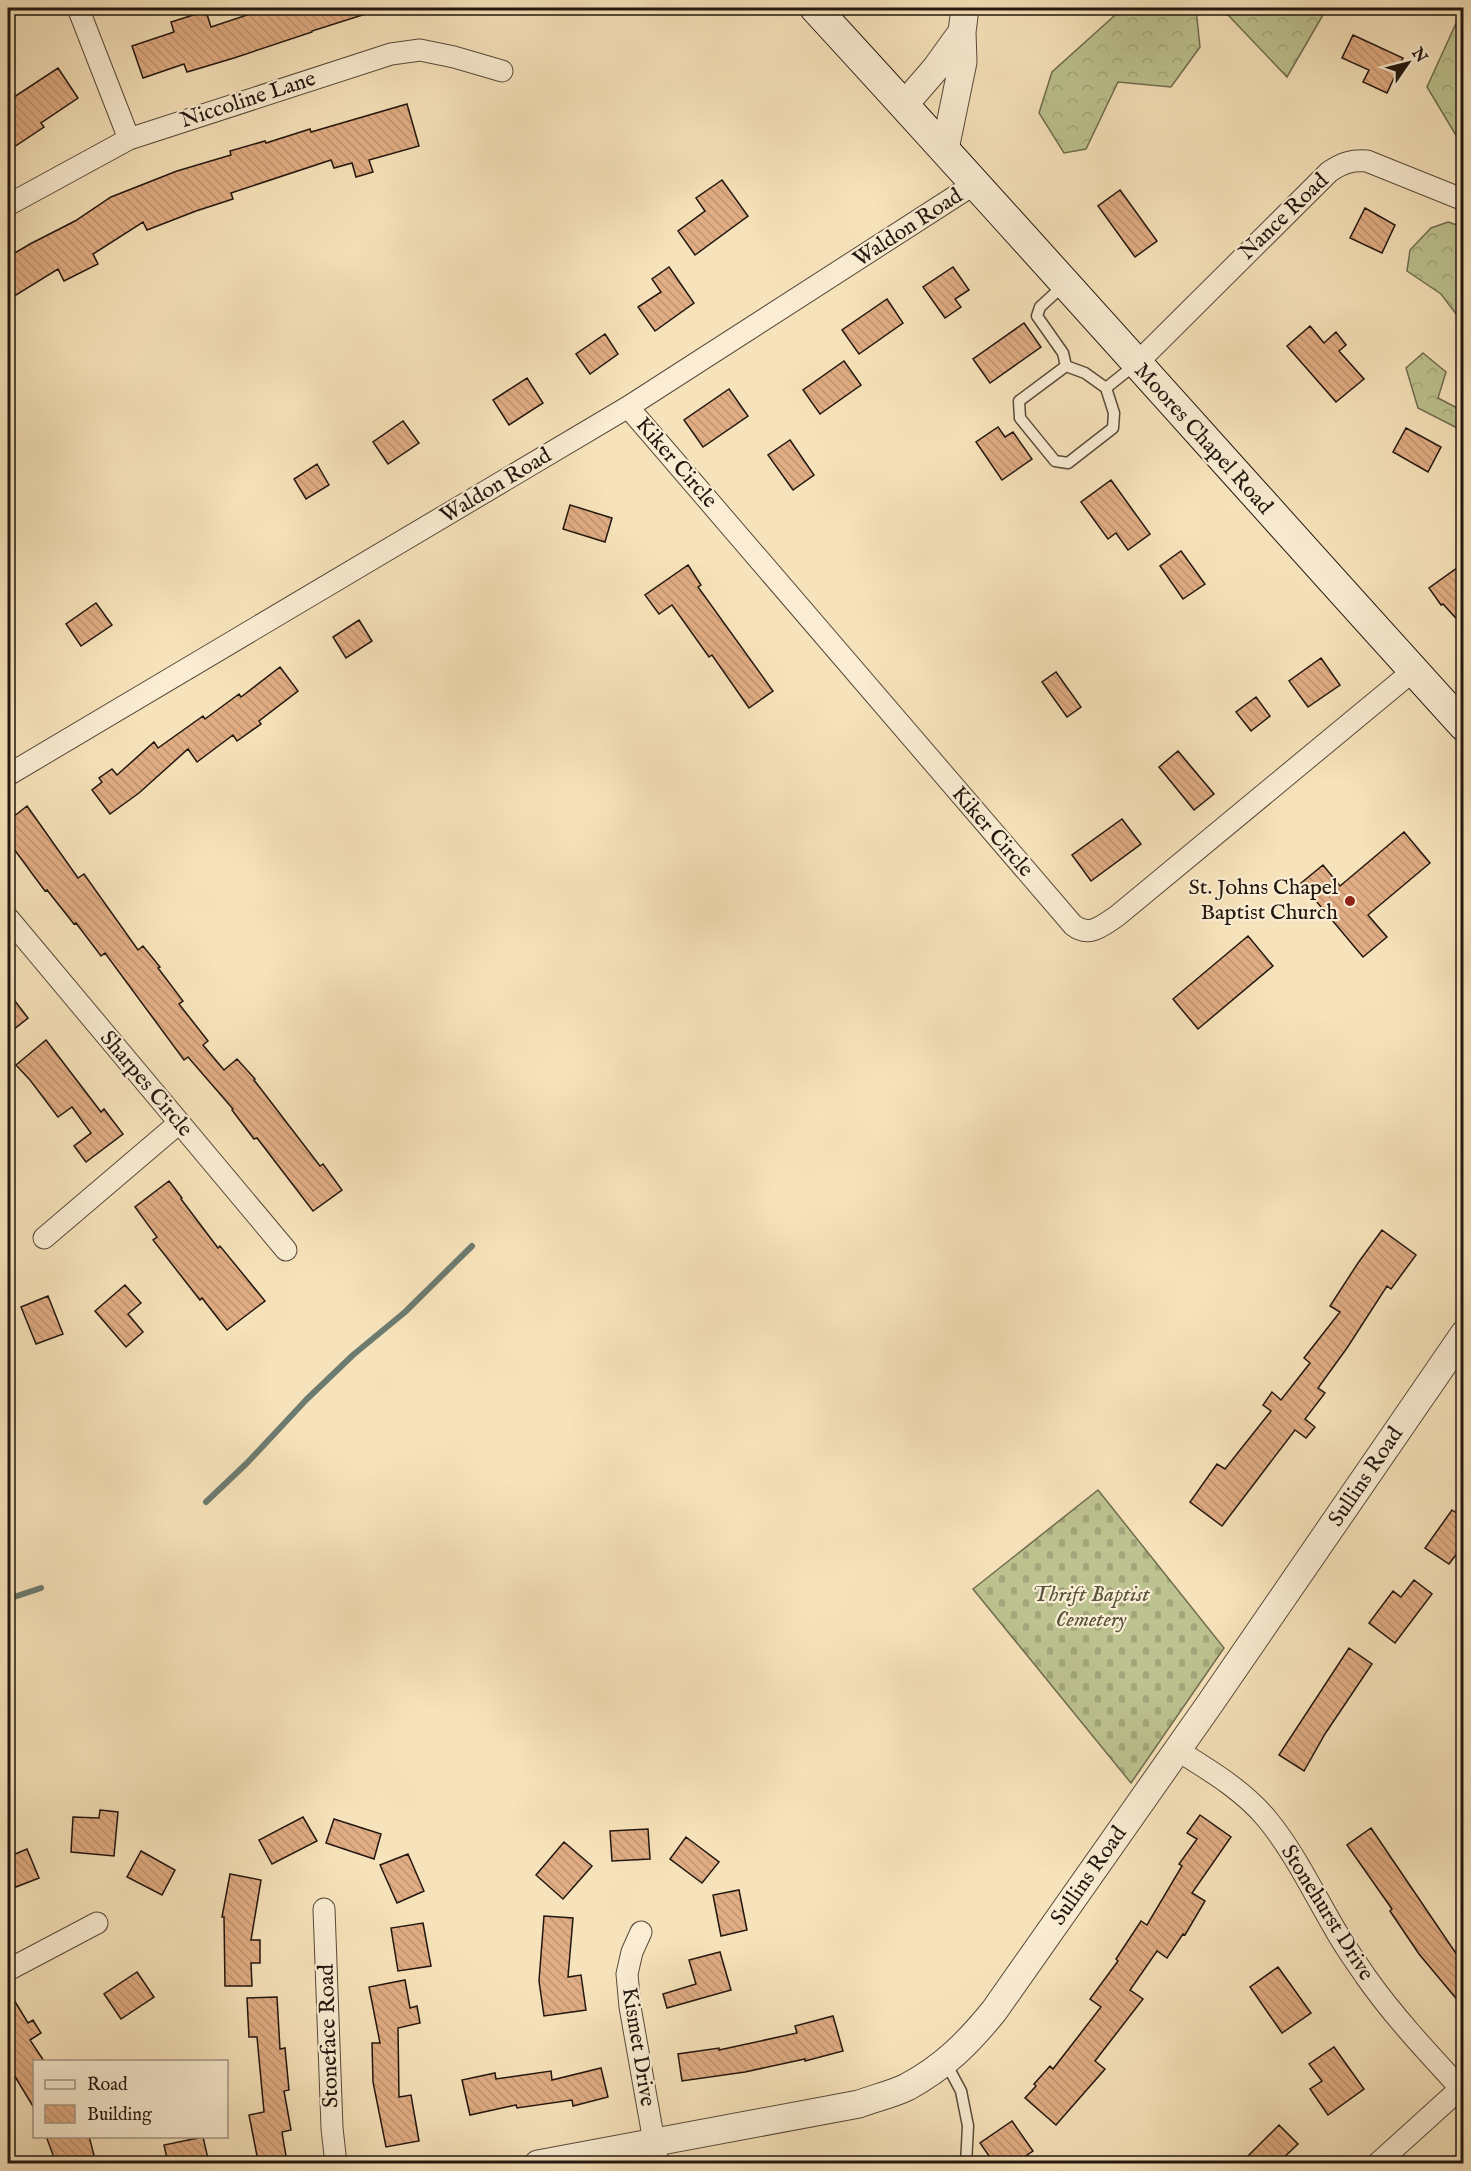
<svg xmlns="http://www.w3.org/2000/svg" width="1471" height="2171" viewBox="0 0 1471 2171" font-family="'IM FELL English',serif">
<defs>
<pattern id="forest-crowns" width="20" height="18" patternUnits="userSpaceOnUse" patternTransform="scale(1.5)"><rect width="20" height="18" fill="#bdc390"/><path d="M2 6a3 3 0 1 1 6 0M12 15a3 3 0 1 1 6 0" fill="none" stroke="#a2a77b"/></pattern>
<pattern id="cemetery-stones" width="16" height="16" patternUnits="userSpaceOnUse" patternTransform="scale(1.5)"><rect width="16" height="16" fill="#bdc390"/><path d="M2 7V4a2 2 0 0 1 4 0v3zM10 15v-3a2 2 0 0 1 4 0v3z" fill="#a2a77b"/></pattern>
<pattern id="building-back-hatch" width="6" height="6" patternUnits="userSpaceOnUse" patternTransform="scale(1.5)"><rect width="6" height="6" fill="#e1ad84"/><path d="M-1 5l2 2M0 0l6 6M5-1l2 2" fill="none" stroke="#c19471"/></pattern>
</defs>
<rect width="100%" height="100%" fill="#f7e3bb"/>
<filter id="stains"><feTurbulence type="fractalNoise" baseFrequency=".00333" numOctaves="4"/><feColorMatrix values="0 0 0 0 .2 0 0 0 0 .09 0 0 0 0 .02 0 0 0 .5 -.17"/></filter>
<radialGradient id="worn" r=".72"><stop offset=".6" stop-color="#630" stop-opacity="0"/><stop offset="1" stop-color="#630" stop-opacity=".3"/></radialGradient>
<!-- forest -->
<path fill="url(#forest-crowns)" stroke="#706d50" stroke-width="1.5" d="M 1123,8 L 1327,8 L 1287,77 L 1228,15 L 1196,9 L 1200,47 L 1171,87 L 1118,82 L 1086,149 L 1064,153 L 1039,113 L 1052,72 Z
M 1463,8 L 1464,8 L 1463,147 L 1427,87 Z
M 1448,222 L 1463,227 L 1463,323 L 1441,294 L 1407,271 L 1410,250 L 1431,228 Z
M 1423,353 L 1446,372 L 1438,398 L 1463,411 L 1463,431 L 1418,408 L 1406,368 Z"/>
<!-- cemetery -->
<path fill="url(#cemetery-stones)" stroke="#706d50" stroke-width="1.5" d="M 1098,1490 L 1224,1648 L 1131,1783 L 973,1589 Z"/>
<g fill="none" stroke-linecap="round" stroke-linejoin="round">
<!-- stream -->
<path stroke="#6c7b70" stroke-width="6" d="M 206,1502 L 247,1463 L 307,1399 L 353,1355 L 405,1312 L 472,1246
M 8,1599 L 41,1588"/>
</g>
<!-- building -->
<path fill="url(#building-back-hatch)" stroke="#22170f" stroke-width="1.5" d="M 268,8 L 374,8 L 375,11 L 312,31 L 312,32 L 234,58 L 187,72 L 184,64 L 143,78 L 132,46 L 174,32 L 171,22 L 206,11 L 211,27 Z
M 1353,35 L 1403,58 L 1387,93 L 1363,82 L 1369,70 L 1342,58 Z
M 58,68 L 78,98 L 41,123 L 44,127 L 14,147 L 8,137 L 8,101 Z
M 407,104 L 419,146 L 369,160 L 373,172 L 356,177 L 352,163 L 334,168 L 331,160 L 231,193 L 233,199 L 196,211 L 147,230 L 143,222 L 93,254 L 98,264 L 64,281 L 58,269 L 8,300 L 8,257 L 30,244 L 75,221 L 111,197 L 177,171 L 231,155 L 230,151 L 265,141 L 266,143 L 310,129 L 311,132 Z
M 722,180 L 748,216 L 695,255 L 678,231 L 705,211 L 696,198 Z
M 1120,190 L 1157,241 L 1135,257 L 1098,206 Z
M 1365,208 L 1395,225 L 1382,253 L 1350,238 Z
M 669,267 L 694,303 L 655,331 L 638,307 L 661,292 L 652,279 Z
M 953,267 L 969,290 L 955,299 L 961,307 L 945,318 L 923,287 Z
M 887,299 L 903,323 L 859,354 L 842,330 Z
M 1024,323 L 1041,347 L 990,383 L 973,359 Z
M 1310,326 L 1324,343 L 1336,332 L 1346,345 L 1339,351 L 1364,379 L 1336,402 L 1287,346 Z
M 605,334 L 618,354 L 590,374 L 576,354 Z
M 844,361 L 861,385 L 820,414 L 803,390 Z
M 527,378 L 543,403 L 509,425 L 493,400 Z
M 729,389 L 748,416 L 703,447 L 684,420 Z
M 403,421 L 419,443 L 388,464 L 373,442 Z
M 998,427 L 1005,437 L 1013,432 L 1032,459 L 1002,480 L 976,442 Z
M 1406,428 L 1441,447 L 1428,472 L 1393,452 Z
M 790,440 L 814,475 L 793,490 L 768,455 Z
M 317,464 L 329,485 L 306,499 L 294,479 Z
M 1111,480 L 1150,534 L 1128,550 L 1116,533 L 1108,539 L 1081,502 Z
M 570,505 L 612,518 L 605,542 L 563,529 Z
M 1181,551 L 1205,584 L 1183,599 L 1160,566 Z
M 1464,563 L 1464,627 L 1443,604 L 1441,605 L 1429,588 Z
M 688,565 L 701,585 L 698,587 L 773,691 L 749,708 L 712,655 L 709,657 L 672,605 L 659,614 L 645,595 Z
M 96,603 L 112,625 L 81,646 L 66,624 Z
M 359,620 L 372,641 L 346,658 L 333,637 Z
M 1321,658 L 1340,685 L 1308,707 L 1289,681 Z
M 280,667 L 298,691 L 259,721 L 261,724 L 237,741 L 233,735 L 197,762 L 188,749 L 139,793 L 110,814 L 92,790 L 102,782 L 99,778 L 112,769 L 117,775 L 154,742 L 158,748 L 203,716 L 205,719 L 239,694 L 241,697 Z
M 1056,672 L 1081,707 L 1067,717 L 1042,682 Z
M 1256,697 L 1270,716 L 1251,731 L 1236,712 Z
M 1178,751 L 1214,794 L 1194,810 L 1159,767 Z
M 27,806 L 78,878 L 84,874 L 138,950 L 143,946 L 160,967 L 158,968 L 183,1001 L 179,1004 L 208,1041 L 203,1045 L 224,1070 L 237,1059 L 255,1079 L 254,1080 L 320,1166 L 323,1164 L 342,1190 L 313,1211 L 257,1138 L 254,1139 L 232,1110 L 233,1109 L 188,1057 L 184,1060 L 105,953 L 101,956 L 76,923 L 74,924 L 47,890 L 45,891 L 8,841 L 8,821 Z
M 1122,819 L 1141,844 L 1091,881 L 1072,855 Z
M 1404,832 L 1430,863 L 1368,915 L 1387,937 L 1363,957 L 1301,883 L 1323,865 L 1340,886 Z
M 1248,936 L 1273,966 L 1198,1029 L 1173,999 Z
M 8,992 L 28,1018 L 8,1034 Z
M 46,1040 L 101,1112 L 104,1109 L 123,1134 L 86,1162 L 74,1146 L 91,1133 L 72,1107 L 58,1117 L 30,1080 L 16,1065 Z
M 169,1181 L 182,1198 L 181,1199 L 218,1248 L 220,1246 L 265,1301 L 227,1330 L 202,1298 L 200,1300 L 153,1240 L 157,1237 L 135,1207 Z
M 1382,1230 L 1416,1255 L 1391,1289 L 1387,1286 L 1347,1348 L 1318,1388 L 1325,1393 L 1305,1419 L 1315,1427 L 1306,1438 L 1295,1430 L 1222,1526 L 1190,1502 L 1217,1464 L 1225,1469 L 1271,1411 L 1263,1405 L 1272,1392 L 1281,1400 L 1310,1363 L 1304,1358 L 1340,1312 L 1330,1306 L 1358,1263 Z
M 125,1285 L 141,1303 L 128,1314 L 143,1332 L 126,1347 L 95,1311 Z
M 48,1296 L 63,1334 L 36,1344 L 21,1307 Z
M 1452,1510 L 1464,1518 L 1464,1544 L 1449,1564 L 1425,1548 Z
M 1414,1580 L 1432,1594 L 1395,1643 L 1369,1623 L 1393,1591 L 1401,1597 Z
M 1349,1648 L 1372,1664 L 1325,1734 L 1304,1771 L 1279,1755 Z
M 100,1810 L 118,1812 L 114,1856 L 71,1852 L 73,1817 L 99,1818 Z
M 1200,1815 L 1231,1837 L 1192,1893 L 1205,1901 L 1185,1935 L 1183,1934 L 1167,1958 L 1157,1951 L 1130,1990 L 1143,1999 L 1095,2061 L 1105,2069 L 1056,2125 L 1025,2098 L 1036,2086 L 1034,2084 L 1050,2066 L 1053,2069 L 1101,2007 L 1090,1999 L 1118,1961 L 1116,1959 L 1141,1921 L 1147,1925 L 1182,1866 L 1179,1864 L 1197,1839 L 1187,1833 Z
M 303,1817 L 317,1841 L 272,1864 L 259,1840 Z
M 334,1819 L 381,1834 L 374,1859 L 326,1843 Z
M 1371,1828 L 1457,1955 L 1464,1950 L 1464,2008 L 1419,1954 L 1390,1911 L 1392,1909 L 1347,1845 Z
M 648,1829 L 650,1859 L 612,1861 L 610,1831 Z
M 686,1837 L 719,1862 L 702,1883 L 670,1859 Z
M 564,1842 L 592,1866 L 563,1899 L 536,1875 Z
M 27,1849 L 39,1878 L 16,1887 L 8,1867 L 8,1857 Z
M 141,1851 L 175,1870 L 162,1895 L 127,1877 Z
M 408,1854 L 424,1891 L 397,1903 L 380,1865 Z
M 230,1874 L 261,1880 L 251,1940 L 260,1940 L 260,1963 L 251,1963 L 252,1986 L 225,1986 L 224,1917 L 222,1917 Z
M 739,1890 L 747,1930 L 721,1936 L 713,1895 Z
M 544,1916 L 573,1918 L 568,1977 L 581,1975 L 586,2010 L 544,2016 L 539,1981 Z
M 423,1923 L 431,1966 L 398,1971 L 391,1928 Z
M 720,1952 L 731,1990 L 667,2008 L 663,1994 L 696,1984 L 689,1960 Z
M 1278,1967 L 1311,2013 L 1282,2033 L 1250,1987 Z
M 137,1972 L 154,1997 L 121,2019 L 104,1994 Z
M 405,1980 L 410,2008 L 417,2006 L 420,2023 L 398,2028 L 399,2097 L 411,2095 L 419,2141 L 386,2147 L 373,2082 L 372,2043 L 380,2043 L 369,1987 Z
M 8,1990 L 28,2023 L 33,2020 L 41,2033 L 30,2040 L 44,2061 L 34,2061 L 34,2108 L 8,2065 Z
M 277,1997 L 280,2049 L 285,2048 L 289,2090 L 284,2091 L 291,2130 L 282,2132 L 286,2156 L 258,2161 L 249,2115 L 264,2112 L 257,2037 L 249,2037 L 247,1998 Z
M 833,2016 L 843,2051 L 805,2061 L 805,2059 L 745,2072 L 682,2081 L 678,2054 L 719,2048 L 719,2050 L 797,2033 L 795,2026 Z
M 1334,2047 L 1364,2089 L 1328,2115 L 1310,2089 L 1322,2081 L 1309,2064 Z
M 601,2068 L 608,2097 L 573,2106 L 572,2100 L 517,2108 L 516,2105 L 470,2115 L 462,2080 L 495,2073 L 496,2079 L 551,2071 L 552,2080 Z
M 1012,2121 L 1033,2151 L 1015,2163 L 994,2163 L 980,2143 Z
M 1279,2125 L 1298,2144 L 1278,2163 L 1241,2163 Z
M 46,2136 L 89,2136 L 96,2163 L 56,2163 Z
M 203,2137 L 209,2163 L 168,2163 L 164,2145 Z"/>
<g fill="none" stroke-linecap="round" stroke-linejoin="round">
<defs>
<path id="service" d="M 1065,284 L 1040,307 L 1037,316 L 1063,353 L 1066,366
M 1106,388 L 1085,373 L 1066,366 L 1019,401 L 1020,418 L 1055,461 L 1068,463 L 1113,428 L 1114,413 L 1106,388 L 1136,364
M 946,2063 L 961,2091 L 968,2126 L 966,2164"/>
<path id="minor" d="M 78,8 L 129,139
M 8,205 L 129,139 L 391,54 L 420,50 L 454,57 L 502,71
M 1136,364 L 1329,172 C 1342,163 1351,160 1367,161 L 1464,200
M 628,407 L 1073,925 C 1089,938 1102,926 1117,916 L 1413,671
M 8,775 L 628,407 L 976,183
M 8,918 L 286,1250
M 44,1238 L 179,1123
M 1177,1750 C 1209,1770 1243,1790 1267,1819 C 1295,1853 1314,1894 1336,1931 C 1345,1947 1356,1962 1366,1977 C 1395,2018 1430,2055 1464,2092
M 324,1909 L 332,2128 L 336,2164
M 641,1932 L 632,1952 L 627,1974 L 630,2007 L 658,2164
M 8,1970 L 97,1923
M 1377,2164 L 1461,2088"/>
<path id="tertiary" d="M 904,105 L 936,68 L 962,32
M 945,149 L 963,62 L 962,32 L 965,8
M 538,2164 L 859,2104 C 875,2098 893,2094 907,2087 C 944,2067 968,2043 994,2011 L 1209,1705 L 1464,1334"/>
<path id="secondary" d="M 815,8 C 1033,245 1247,487 1464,726"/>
</defs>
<!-- service casing -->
<use href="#service" stroke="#574a3a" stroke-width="13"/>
<!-- minor casing -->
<use href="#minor" stroke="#574a3a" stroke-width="23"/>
<!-- tertiary casing -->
<use href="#tertiary" stroke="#574a3a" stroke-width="29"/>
<!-- secondary casing -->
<use href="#secondary" stroke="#22170f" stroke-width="32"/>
<!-- service -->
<use href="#service" stroke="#faedd3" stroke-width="10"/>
<!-- minor -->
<use href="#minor" stroke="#faedd3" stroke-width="21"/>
<!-- tertiary -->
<use href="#tertiary" stroke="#faedd3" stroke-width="27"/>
<!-- secondary -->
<use href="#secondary" stroke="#faedd3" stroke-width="30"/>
</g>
<!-- markers -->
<circle fill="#8f2418" stroke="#faedd3" stroke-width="2" cx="1350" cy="901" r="6"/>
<g text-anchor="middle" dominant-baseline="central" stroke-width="4.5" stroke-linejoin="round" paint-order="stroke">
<!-- street labels -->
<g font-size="22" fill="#22170f" stroke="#faedd3">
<text transform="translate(248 100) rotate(-18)">Niccoline Lane</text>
<text transform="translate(1284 217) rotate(-44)">Nance Road</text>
<text transform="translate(908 228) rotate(-33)">Waldon Road</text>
<text transform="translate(1203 439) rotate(48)">Moores Chapel Road</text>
<text transform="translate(676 463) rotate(49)">Kiker Circle</text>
<text transform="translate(496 486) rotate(-31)">Waldon Road</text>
<text transform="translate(992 832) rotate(49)">Kiker Circle</text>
<text transform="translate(146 1084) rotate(50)">Sharpes Circle</text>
<text transform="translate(1366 1477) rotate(-56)">Sullins Road</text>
<text transform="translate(1089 1876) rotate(-55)">Sullins Road</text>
<text transform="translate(1327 1913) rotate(58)">Stonehurst Drive</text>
<text transform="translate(329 2036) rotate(-92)">Stoneface Road</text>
<text transform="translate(638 2047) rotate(81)">Kismet Drive</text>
</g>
<!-- poi labels -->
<g font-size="22" fill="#22170f" stroke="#faedd3" text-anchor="end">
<text x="1338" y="888">St. Johns Chapel<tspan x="1338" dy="25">Baptist Church</tspan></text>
</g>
<!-- park labels -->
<g font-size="22" font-style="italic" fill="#58533c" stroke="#faedd3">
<text x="1091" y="1595">Thrift Baptist<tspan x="1091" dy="25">Cemetery</tspan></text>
</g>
</g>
<!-- margin -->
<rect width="1471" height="2171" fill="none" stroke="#f7e3bb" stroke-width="30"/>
<rect x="9" y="9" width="1453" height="2153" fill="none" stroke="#22170f" stroke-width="3"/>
<rect x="15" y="15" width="1441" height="2141" fill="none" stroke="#22170f" stroke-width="1.5"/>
<!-- legend -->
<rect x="33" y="2060" width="195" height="78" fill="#faedd3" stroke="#a49785" stroke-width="1.5"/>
<rect x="45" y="2080" width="30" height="9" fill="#faedd3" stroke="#a49785" stroke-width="1.5"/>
<text x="87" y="2090" font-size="18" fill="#22170f">Road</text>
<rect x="45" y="2105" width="30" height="18" fill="url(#building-back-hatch)" stroke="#a49785" stroke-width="1.5"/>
<text x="87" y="2120" font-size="18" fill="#22170f">Building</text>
<!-- north arrow -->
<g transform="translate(1408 63) rotate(55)" stroke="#faedd3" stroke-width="4.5" paint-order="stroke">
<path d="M0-4.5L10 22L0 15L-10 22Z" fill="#22170f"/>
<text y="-9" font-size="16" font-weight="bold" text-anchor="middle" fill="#22170f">N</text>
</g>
<rect width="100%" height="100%" filter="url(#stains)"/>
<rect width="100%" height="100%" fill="url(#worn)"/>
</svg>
